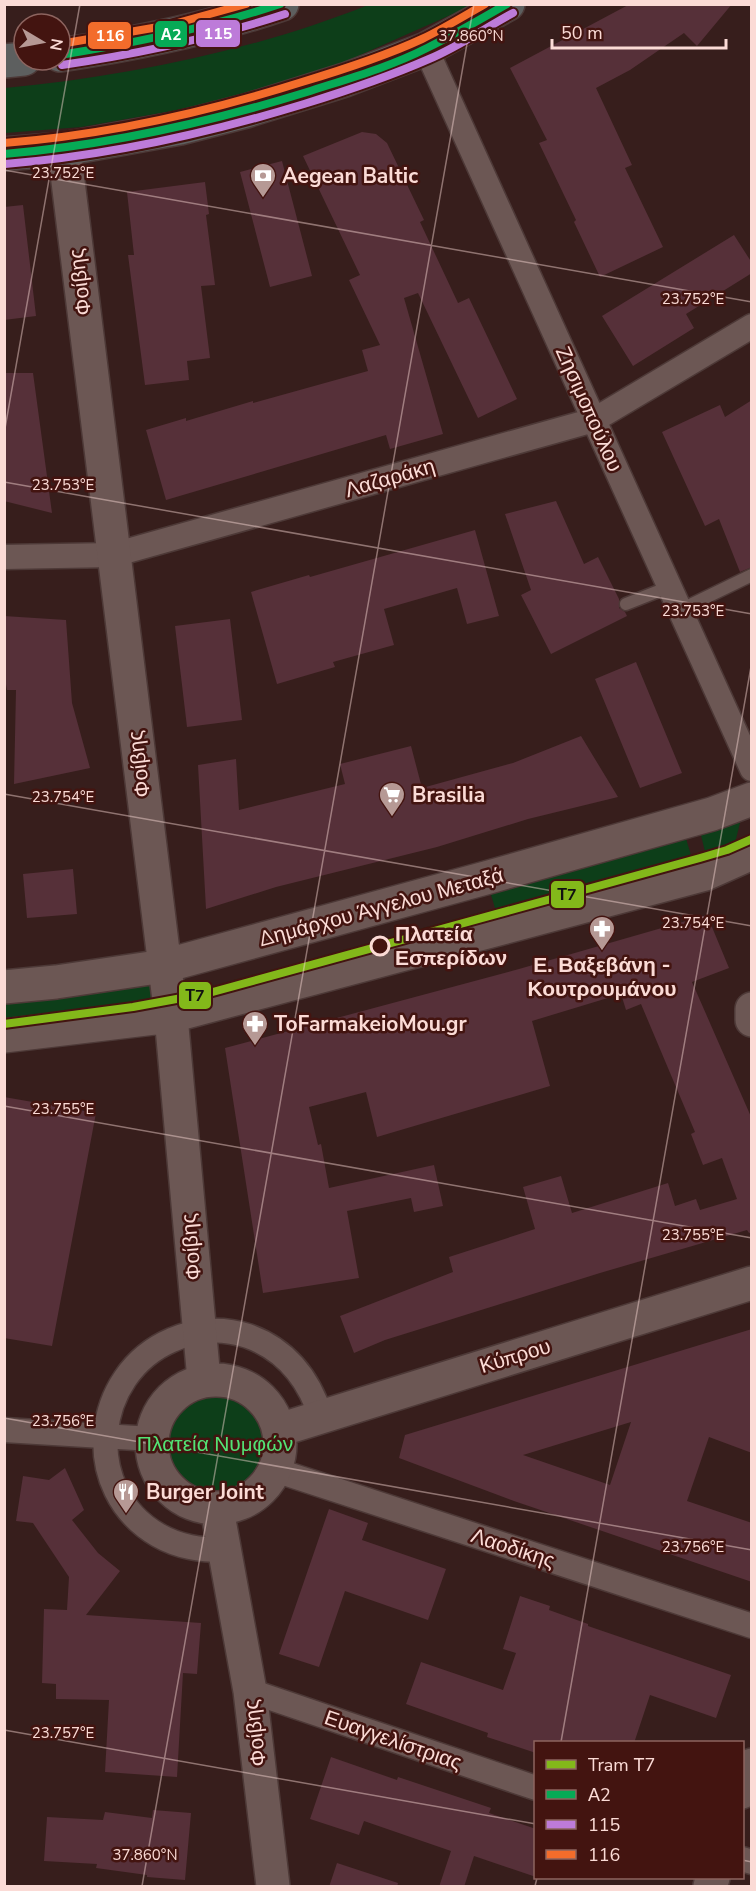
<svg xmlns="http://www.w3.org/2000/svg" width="756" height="1891" viewBox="0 0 756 1891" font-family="'Nunito Sans',sans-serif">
<rect width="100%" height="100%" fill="#371e1c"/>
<!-- green -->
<path fill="#0d3e19" d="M 368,5 L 473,5 L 340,64 L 273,87 L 194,107 L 81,127 L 5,133 L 5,88 C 124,77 256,50 368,5 Z
M 743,811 L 733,851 L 707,860 L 699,827 Z
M 684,832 L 694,865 L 498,918 L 488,885 Z
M 485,911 L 488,920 L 221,992 L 220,984 Z
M 152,975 L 156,1008 L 5,1028 L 5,995 Z
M164 1444a52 52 0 1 1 104 0a52 52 0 1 1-104 0Z"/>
<!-- building -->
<path fill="#563039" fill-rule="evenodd" d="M 630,4 L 732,4 L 697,46 L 684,33 L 630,70 L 596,88 L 632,165 L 625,168 L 663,247 L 600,277 L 574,222 L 576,220 L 539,143 L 547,140 L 510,68 Z
M 362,132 L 376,134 L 387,143 L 424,220 L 420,222 L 458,303 L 469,298 L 517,399 L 478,418 L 418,293 L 404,298 L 443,434 L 390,449 L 386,435 L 166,500 L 146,430 L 186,418 L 186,421 L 253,401 L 253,403 L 368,371 L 362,350 L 380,345 L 349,280 L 360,275 L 303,156 Z
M 282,161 L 312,276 L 270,287 L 240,172 Z
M 205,182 L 209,214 L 206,215 L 215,285 L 201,286 L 210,358 L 187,361 L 189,380 L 145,385 L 128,255 L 134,255 L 127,192 Z
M 23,205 L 36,316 L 4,320 L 4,207 Z
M 734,235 L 752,263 L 752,273 L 686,314 L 694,328 L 633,366 L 602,316 Z
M 4,373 L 33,373 L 52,513 L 4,501 Z
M 752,400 L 752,567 L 740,572 L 719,519 L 705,526 L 662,432 L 720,405 L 725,417 Z
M 556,501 L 584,564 L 598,557 L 619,599 L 619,608 L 625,612 L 627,616 L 551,654 L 521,595 L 531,590 L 505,514 Z
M 475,530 L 499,616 L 467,624 L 457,588 L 384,609 L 394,645 L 333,662 L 335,667 L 277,684 L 251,592 L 309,575 L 310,577 Z
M 4,616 L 66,620 L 72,703 L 90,768 L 14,784 L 16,690 L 7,690 L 4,673 Z
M 230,619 L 242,720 L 187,727 L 175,626 Z
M 636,662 L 682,773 L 640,788 L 595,679 Z
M 581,736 L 618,797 L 528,819 L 437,847 L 276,887 L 206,909 L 198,765 L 236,759 L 239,810 L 345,784 L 340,764 L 411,746 L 422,788 L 513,763 Z
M 73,869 L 77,914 L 27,918 L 23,874 Z
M 707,915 L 729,968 L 692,982 L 752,1119 L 752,1232 L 749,1233 L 747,1230 L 600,1273 L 385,1340 L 354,1353 L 340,1316 L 453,1272 L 449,1257 L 535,1229 L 523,1187 L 561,1176 L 572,1213 L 668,1183 L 675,1206 L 696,1199 L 700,1210 L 737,1199 L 722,1158 L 703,1165 L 691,1134 L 695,1132 L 641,1004 L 626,1010 L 621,994 L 532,1021 L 550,1086 L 377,1137 L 366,1092 L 309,1107 L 318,1145 L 321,1144 L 329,1188 L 434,1165 L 443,1206 L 414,1212 L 411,1198 L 347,1211 L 359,1278 L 263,1293 L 225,1048 L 519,969 Z
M 4,1097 L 96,1113 L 52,1346 L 4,1338 Z
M 752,1329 L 752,1453 L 709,1437 L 687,1501 L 752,1523 L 752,1582 L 514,1501 L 399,1458 L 405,1435 ZM 631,1422 L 610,1485 L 523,1455 Z
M 65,1468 L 84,1510 L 72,1520 L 98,1553 L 120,1571 L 86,1615 L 201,1623 L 197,1674 L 183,1673 L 177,1777 L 105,1772 L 109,1700 L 56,1699 L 56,1684 L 42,1683 L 44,1609 L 67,1610 L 69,1577 L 33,1523 L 16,1521 L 23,1476 L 49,1480 Z
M 329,1509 L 368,1523 L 362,1540 L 446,1569 L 428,1620 L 345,1591 L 319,1667 L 279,1654 Z
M 520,1596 L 550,1606 L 549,1610 L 588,1624 L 588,1626 L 731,1675 L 716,1718 L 650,1695 L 634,1743 L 536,1743 L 536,1753 L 487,1737 L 488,1733 L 406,1704 L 421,1662 L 503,1690 L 516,1653 L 503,1649 Z
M 331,1757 L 397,1780 L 398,1777 L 491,1808 L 489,1813 L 536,1829 L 536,1877 L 474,1856 L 464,1887 L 439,1887 L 451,1851 L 364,1821 L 359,1835 L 310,1819 Z
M 153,1810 L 191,1813 L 185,1880 L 147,1877 L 147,1875 L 96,1868 L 97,1864 L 44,1861 L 47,1817 L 103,1820 L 105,1812 L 152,1818 Z
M 337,1863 L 398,1883 L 397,1887 L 329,1887 Z"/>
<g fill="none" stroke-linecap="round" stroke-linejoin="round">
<defs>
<path id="lane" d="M 626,604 L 669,587
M 680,610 L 752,575"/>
<path id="street" d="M 426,49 L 752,769
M 4,557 L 113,555 L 594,420 L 752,326
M 4,1430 L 152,1439
M 275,1470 L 752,1626
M 224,1550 C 200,1550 179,1547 158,1535 C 80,1490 92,1374 172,1340 C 196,1329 223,1328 248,1336 C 287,1350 309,1379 321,1417
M 250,1691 L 536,1788
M 742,1859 L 752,1862"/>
<path id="secondary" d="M 64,149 L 171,1016 L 204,1380
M 4,987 L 56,982 L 164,966 L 482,879 L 712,814 L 752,799
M 752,1009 L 752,1020
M 4,1036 L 171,1016 L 705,874 L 752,853
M152 1444a64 64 0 1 1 128 0a64 64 0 1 1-128 0Z
M 279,1430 L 752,1283
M 217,1509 L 250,1691 L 273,1886
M 742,1792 L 752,1765
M 710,1886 L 713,1878"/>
<path id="highway" d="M 60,55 C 135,44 210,29 282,4
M 4,61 L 24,59
M 4,154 L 64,149 L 180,128 L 246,111 L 345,80 L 426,49 L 508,4"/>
</defs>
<!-- lane casing -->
<use href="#lane" stroke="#4d3937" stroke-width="15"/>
<!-- street casing -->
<use href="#street" stroke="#4d3937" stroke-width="27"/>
<!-- secondary casing -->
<use href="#secondary" stroke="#4d3937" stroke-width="36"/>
<!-- highway casing -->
<use href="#highway" stroke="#4d3937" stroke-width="36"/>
<!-- lane -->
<use href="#lane" stroke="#6c5754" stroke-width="12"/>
<!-- street -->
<use href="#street" stroke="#6c5754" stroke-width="24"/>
<!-- secondary -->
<use href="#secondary" stroke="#6c5754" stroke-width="33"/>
<!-- highway -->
<use href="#highway" stroke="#5d5f5f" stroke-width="33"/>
<defs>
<path id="bus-1" d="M 60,55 C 135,43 208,28 280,4
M 4,154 C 110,145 207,123 307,92 C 347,79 390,67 427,48 C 454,35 481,19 507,4"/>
<path id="bus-2" d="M 62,65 C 138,54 212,38 285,14
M 5,164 C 107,156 206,134 304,104 C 346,91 388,77 429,59 C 458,47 485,28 513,13"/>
<path id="bus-3" d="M 60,44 L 170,25 L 246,4
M 4,143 C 106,135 204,113 302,82 C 342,70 383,57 422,39 C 443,29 464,16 485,4"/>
</defs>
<!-- bus-1 casing -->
<use href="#bus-1" stroke="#431410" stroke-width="12"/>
<!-- bus-2 casing -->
<use href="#bus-2" stroke="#431410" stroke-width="12"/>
<!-- bus-3 casing -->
<use href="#bus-3" stroke="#431410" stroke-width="12"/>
<!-- bus-1 -->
<use href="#bus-1" stroke="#06aa56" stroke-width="8"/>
<!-- bus-2 -->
<use href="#bus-2" stroke="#bd7bd9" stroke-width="8"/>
<!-- bus-3 -->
<use href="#bus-3" stroke="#f36c2b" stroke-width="8"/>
<defs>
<path id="tram-1" d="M 4,1024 L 133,1007 L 209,993 L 700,858 L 727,850 L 752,839"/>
</defs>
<!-- tram-1 casing -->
<use href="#tram-1" stroke="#431410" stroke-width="12"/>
<!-- tram-1 -->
<use href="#tram-1" stroke="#83b81a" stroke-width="8"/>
</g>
<!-- ticks -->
<path fill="none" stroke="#fbdbd6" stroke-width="1.5" stroke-opacity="0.45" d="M 4,170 L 752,302M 4,434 L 80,4M 4,482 L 752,614M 4,794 L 752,926M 4,1106 L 752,1238M 4,1418 L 752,1550M 4,1730 L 536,1824M 561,1742 L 752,661M 742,1860 L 752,1862M 142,1886 L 474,4M 535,1886 L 537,1878"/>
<!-- icons -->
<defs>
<symbol id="bank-pin" viewBox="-11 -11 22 30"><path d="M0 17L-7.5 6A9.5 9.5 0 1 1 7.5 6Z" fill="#b69995" stroke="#431410"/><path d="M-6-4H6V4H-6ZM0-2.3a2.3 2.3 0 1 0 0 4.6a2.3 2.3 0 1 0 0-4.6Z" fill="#fff"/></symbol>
<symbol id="supermarket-pin" viewBox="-11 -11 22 30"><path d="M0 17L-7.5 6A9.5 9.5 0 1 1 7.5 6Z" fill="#b69995" stroke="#431410"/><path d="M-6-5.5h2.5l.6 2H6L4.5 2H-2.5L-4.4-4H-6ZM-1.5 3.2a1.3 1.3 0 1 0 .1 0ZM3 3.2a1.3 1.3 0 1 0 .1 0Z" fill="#fff"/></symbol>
<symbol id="pharmacy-pin" viewBox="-11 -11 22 30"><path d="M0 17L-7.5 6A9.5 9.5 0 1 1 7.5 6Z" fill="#b69995" stroke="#431410"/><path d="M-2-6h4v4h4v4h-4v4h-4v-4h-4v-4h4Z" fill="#fff"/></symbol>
<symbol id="restaurant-pin" viewBox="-11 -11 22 30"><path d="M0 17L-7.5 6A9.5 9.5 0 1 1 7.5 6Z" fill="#b69995" stroke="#431410"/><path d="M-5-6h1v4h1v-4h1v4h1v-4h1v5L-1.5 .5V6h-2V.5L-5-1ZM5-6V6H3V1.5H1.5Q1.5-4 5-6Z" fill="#fff"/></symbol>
</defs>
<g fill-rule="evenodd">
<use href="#bank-pin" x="248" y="161" width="30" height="40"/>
<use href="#supermarket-pin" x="377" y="780" width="30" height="40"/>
<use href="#pharmacy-pin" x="587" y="914" width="30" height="40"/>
<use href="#pharmacy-pin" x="240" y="1009" width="30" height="40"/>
<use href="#restaurant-pin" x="111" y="1477" width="30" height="40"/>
</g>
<!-- markers -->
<circle fill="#431410" stroke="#fbdbd6" stroke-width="3" cx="380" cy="946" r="9"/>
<g text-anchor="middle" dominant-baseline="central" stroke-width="5" stroke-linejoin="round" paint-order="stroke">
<!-- poi labels -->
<g font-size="21" font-weight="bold" fill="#fbdbd6" stroke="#431410" text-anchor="start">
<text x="282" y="176">Aegean Baltic</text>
<text x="412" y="795">Brasilia</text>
<text x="602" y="965" text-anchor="middle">Ε. Βαξεβάνη -<tspan x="602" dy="24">Κουτρουμάνου</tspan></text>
<text x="274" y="1024">ToFarmakeioMou.gr</text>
<text x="146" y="1492">Burger Joint</text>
</g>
<!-- street labels -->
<g font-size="21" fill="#fbdbd6" stroke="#431410">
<text transform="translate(80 282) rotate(-97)">Φοίβης</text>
<text transform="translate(589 409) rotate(66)">Ζησιμοπούλου</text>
<text transform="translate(390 478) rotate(-16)">Λαζαράκη</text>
<text transform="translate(139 764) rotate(-97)">Φοίβης</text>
<text transform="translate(381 907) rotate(-15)">Δημάρχου Άγγελου Μεταξά</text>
<text transform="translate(191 1247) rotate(-95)">Φοίβης</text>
<text transform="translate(515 1356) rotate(-17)">Κύπρου</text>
<text transform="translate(513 1548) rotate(18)">Λαοδίκης</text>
<text transform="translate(255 1733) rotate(-97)">Φοίβης</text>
<text transform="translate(393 1740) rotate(19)">Ευαγγελίστριας</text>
</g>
<!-- stop labels -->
<g font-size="21" font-weight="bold" fill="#fbdbd6" stroke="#431410" text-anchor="start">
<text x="395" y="934">Πλατεία<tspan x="395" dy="24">Εσπερίδων</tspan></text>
</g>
<!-- park labels -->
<g font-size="21" fill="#53e375" stroke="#431410">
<text x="215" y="1444">Πλατεία Νυμφών</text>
</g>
</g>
<g font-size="15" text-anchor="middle" fill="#fbdbd6" stroke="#431410" stroke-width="5" stroke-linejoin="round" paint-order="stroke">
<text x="471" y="41">37.860°N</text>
<text x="63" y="178">23.752°E</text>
<text x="693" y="304">23.752°E</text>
<text x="63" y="490">23.753°E</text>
<text x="693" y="616">23.753°E</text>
<text x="63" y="802">23.754°E</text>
<text x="693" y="928">23.754°E</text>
<text x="63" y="1114">23.755°E</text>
<text x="693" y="1240">23.755°E</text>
<text x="63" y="1426">23.756°E</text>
<text x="693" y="1552">23.756°E</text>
<text x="63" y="1738">23.757°E</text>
<text x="145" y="1860">37.860°N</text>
</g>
<g stroke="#431410" stroke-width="2">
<rect x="195" y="19" width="46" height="29" rx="6" fill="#bd7bd9"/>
<rect x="154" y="20" width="34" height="28" rx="6" fill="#06aa56"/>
<rect x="87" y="21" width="45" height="29" rx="6" fill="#f36c2b"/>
<rect x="550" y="880" width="35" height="29" rx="6" fill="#83b81a"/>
<rect x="178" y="981" width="34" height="29" rx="6" fill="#83b81a"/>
</g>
<g font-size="16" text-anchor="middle" font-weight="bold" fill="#fff">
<text x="218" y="39">115</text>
<text x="171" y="40">Α2</text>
<text x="110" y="41">116</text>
</g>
<g font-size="16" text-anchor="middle" font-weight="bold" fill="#111">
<text x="567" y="900">Τ7</text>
<text x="195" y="1001">Τ7</text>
</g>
<!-- border -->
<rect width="756" height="1891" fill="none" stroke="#fbdbd6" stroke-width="12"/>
<!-- legend -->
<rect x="534" y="1741" width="210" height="138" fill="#431410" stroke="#8d645f" stroke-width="1.5"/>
<rect x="546" y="1760" width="30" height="9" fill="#83b81a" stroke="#8d645f" stroke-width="1.5"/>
<text x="588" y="1771" font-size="18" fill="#fbdbd6">Tram Τ7</text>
<rect x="546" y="1790" width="30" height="9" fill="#06aa56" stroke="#8d645f" stroke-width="1.5"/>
<text x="588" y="1801" font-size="18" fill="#fbdbd6">Α2</text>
<rect x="546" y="1820" width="30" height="9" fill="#bd7bd9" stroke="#8d645f" stroke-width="1.5"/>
<text x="588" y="1831" font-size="18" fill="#fbdbd6">115</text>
<rect x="546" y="1850" width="30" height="9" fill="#f36c2b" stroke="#8d645f" stroke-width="1.5"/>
<text x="588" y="1861" font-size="18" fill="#fbdbd6">116</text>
<!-- north arrow -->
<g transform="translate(42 42) rotate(100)"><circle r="28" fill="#431410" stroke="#8d645f" stroke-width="1.5"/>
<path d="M0-4.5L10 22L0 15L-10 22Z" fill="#b69995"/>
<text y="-9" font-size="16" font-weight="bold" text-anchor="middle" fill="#fbdbd6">N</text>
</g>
<!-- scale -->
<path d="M552 39v9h174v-9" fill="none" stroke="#fbdbd6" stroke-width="3"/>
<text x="561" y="39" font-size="18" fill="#fbdbd6" stroke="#431410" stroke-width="4.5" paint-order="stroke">50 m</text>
</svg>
